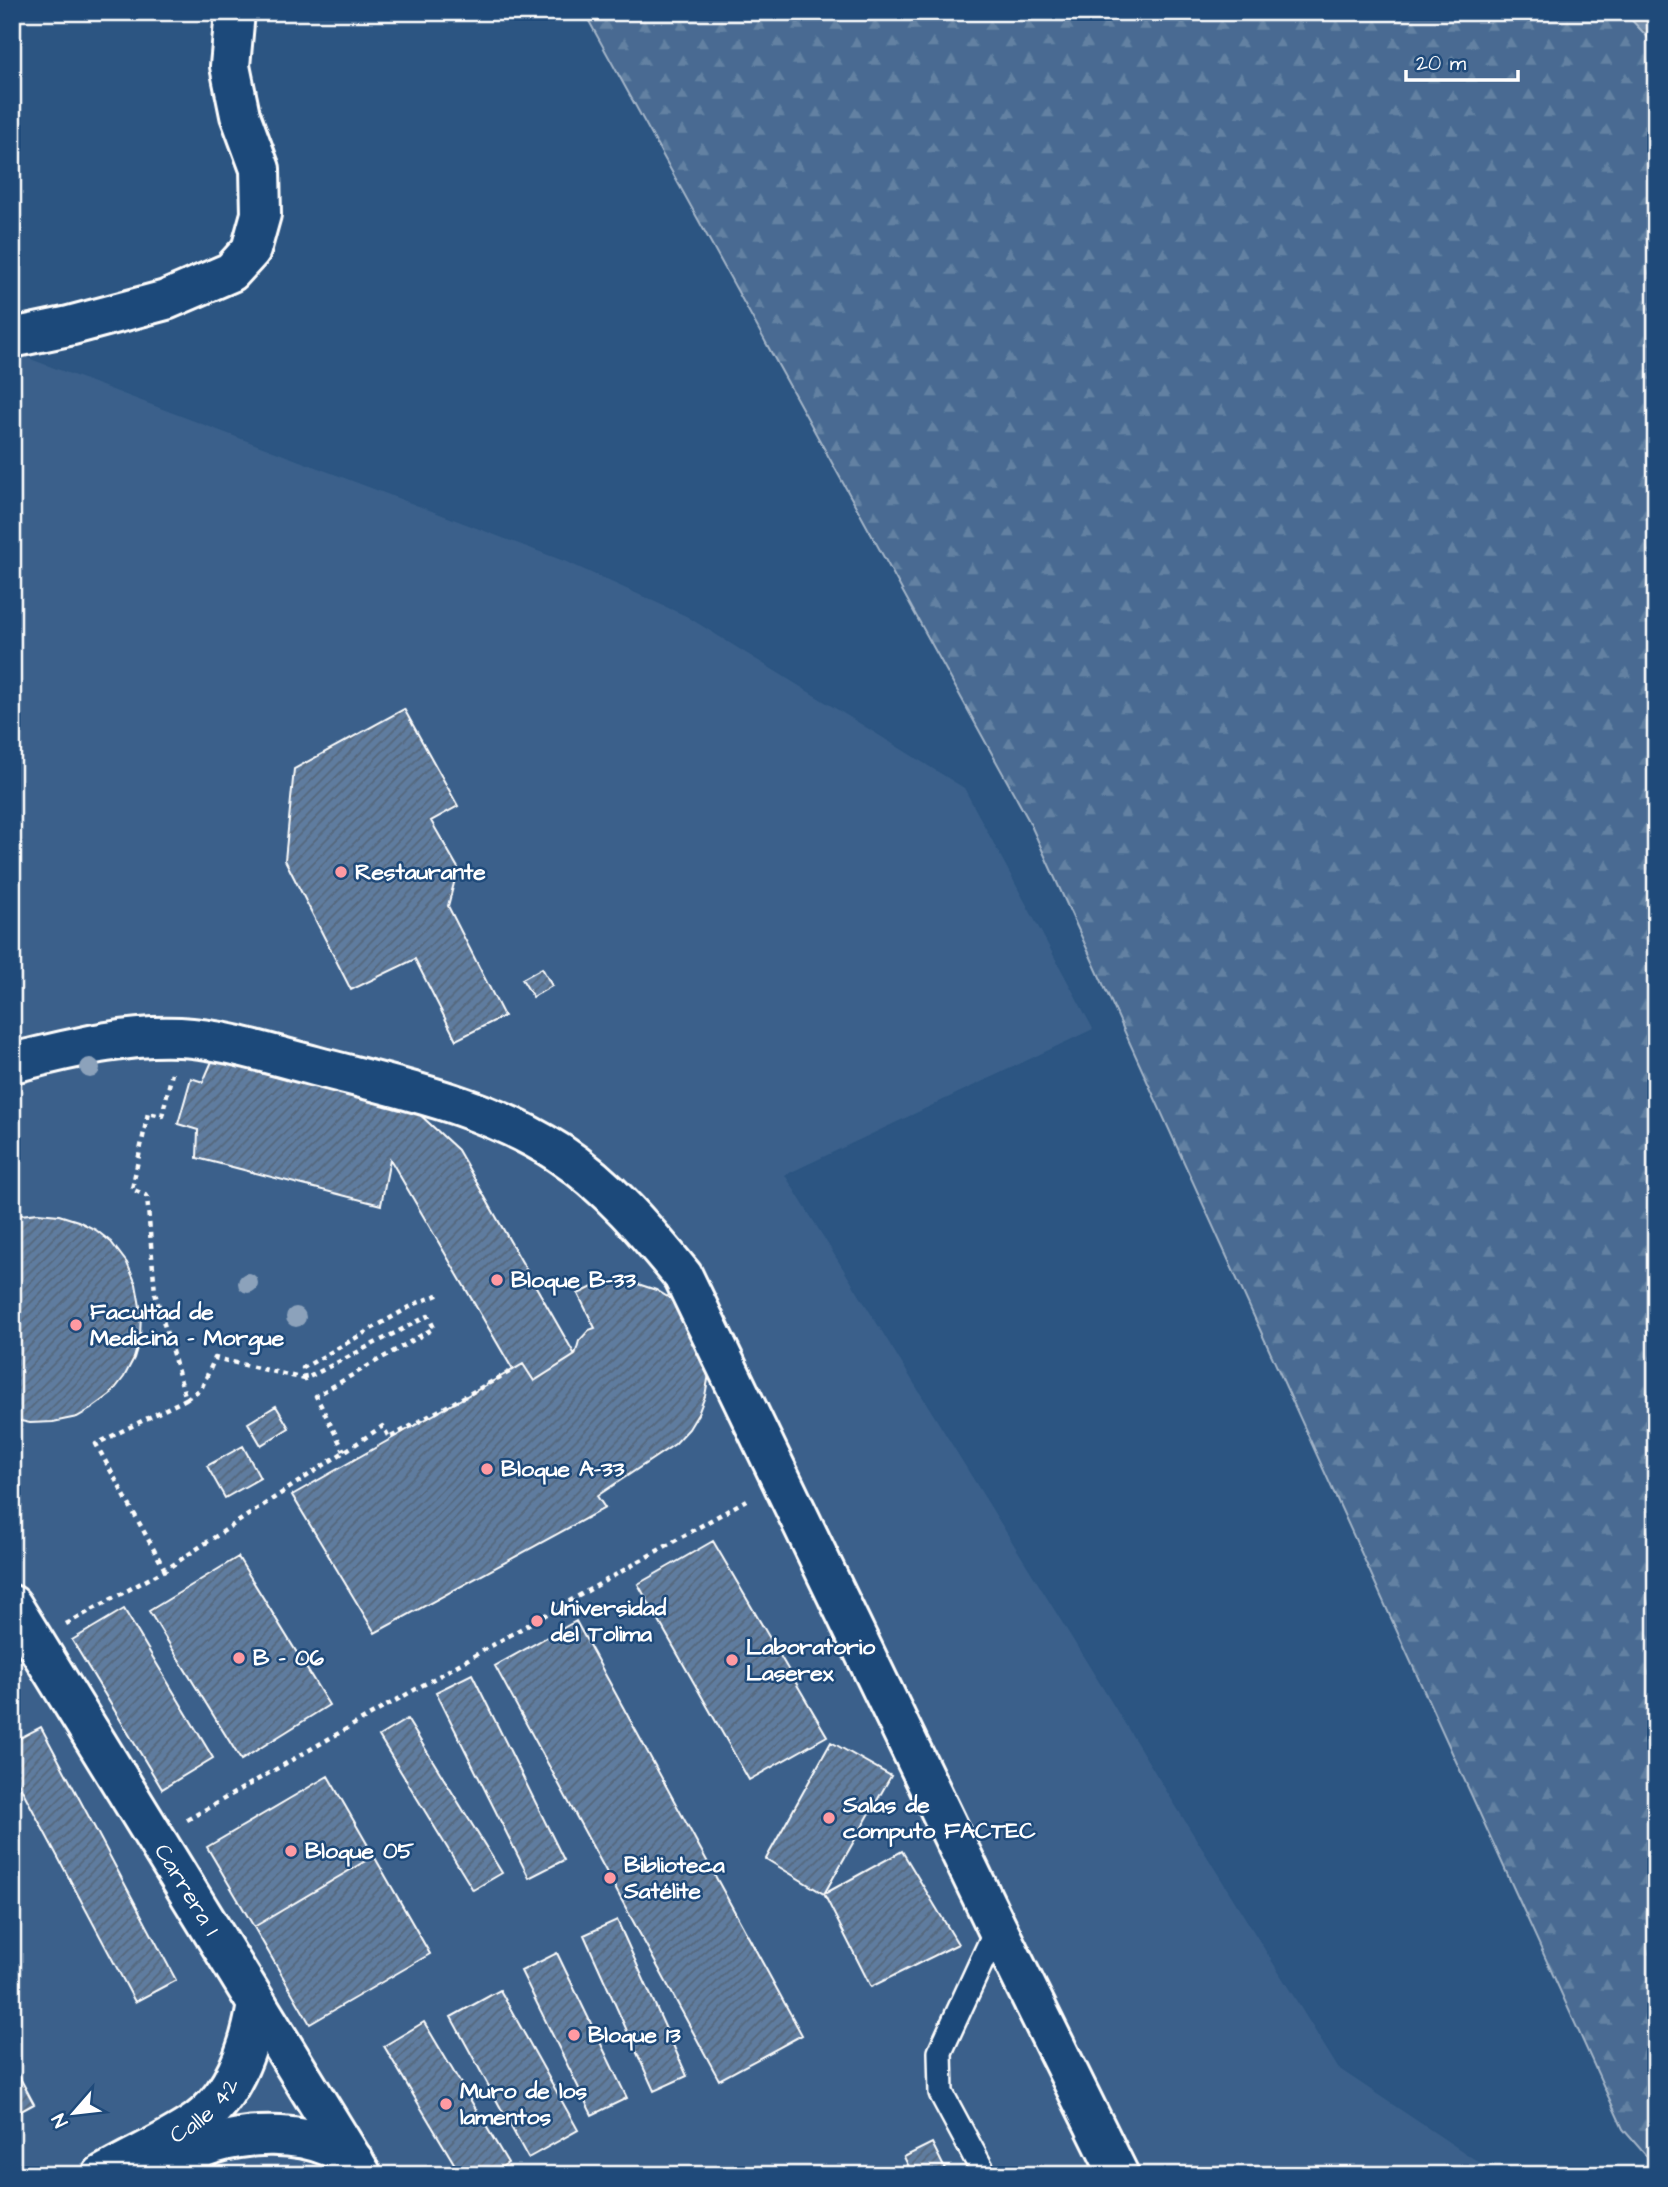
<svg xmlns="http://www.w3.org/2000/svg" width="1668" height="2187" viewBox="0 0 1668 2187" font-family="'Architects Daughter',sans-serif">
<defs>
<pattern id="forest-firs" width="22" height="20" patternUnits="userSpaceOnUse" patternTransform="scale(1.75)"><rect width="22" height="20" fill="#486b92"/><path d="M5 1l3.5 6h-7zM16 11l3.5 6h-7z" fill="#6381a2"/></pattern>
<pattern id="water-rules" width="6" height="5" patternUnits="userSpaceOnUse" patternTransform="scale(1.75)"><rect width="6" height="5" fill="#748fad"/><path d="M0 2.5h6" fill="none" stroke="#66788b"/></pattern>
<pattern id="building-hatch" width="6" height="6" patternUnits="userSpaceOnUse" patternTransform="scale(1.75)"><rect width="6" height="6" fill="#5e7c9f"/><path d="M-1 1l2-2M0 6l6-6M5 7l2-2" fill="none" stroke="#56667a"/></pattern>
</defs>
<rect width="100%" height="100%" fill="#2c5582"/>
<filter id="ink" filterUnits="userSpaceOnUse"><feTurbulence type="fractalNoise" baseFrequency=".0143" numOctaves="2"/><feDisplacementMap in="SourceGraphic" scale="14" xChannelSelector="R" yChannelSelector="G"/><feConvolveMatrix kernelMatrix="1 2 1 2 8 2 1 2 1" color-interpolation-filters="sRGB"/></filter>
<g filter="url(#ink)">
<!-- built -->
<path fill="#3b618b" d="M 12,352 L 569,563 L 686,616 L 964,788 L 1093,1029 L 785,1175 L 1338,2068 L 1498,2175 L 12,2175 Z"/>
<!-- forest -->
<path fill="url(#forest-firs)" stroke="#a4b5c8" stroke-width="2" d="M 584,12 L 1656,12 L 1656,2167 L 1623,2129 L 1029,821 Z"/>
<!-- water -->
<path fill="url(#water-rules)" stroke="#acbcce" stroke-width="2" d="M 1624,12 L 1656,12 L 1656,46 Z"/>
<!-- building -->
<path fill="url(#building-hatch)" stroke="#fff" stroke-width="2" d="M 404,709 L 458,806 L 431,821 L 458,868 L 448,906 L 504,1016 L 456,1040 L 415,959 L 351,990 L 285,860 L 294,769 Z
M 542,968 L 552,986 L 533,997 L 522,979 Z
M 213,1059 L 417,1112 L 458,1150 L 575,1355 L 534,1381 L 523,1364 L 513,1370 L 390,1159 L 381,1205 L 197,1158 L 198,1130 L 178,1124 L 191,1078 L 203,1082 Z
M 38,1213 L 59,1215 L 78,1221 L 96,1230 L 111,1242 L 127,1263 L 136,1284 L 141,1312 L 140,1338 L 134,1358 L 124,1377 L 110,1395 L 91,1409 L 77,1417 L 53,1422 L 30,1423 L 12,1419 L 12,1216 Z
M 615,1281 L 638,1284 L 656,1290 L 671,1299 L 685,1311 L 706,1351 L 709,1374 L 705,1396 L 698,1414 L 689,1429 L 675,1444 L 597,1496 L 605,1508 L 375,1633 L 292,1495 L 523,1364 L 534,1381 L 575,1355 L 579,1341 L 589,1330 L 595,1328 L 578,1294 L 603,1282 Z
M 276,1406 L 289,1428 L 261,1445 L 248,1423 Z
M 243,1446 L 260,1478 L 225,1498 L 207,1466 Z
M 713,1541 L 827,1736 L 749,1780 L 638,1584 Z
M 238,1557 L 329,1705 L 241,1760 L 149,1611 Z
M 124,1609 L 213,1758 L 162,1789 L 72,1640 Z
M 576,1621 L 802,2035 L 719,2080 L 495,1666 Z
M 472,1674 L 564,1860 L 529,1878 L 436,1692 Z
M 407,1719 L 502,1873 L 473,1890 L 379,1736 Z
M 41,1727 L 176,1980 L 135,2002 L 12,1771 L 12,1742 Z
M 831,1742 L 891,1776 L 824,1894 L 766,1859 Z
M 328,1776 L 374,1856 L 254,1927 L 207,1847 Z
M 902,1851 L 958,1944 L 871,1987 L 824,1894 Z
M 374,1856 L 430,1954 L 310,2024 L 254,1927 Z
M 617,1920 L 687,2076 L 654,2091 L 584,1935 Z
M 557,1953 L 627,2098 L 592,2115 L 521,1971 Z
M 500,1990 L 578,2130 L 528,2158 L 451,2017 Z
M 424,2022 L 508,2163 L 488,2175 L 461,2175 L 384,2046 Z
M 12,2063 L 34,2104 L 12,2116 Z
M 932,2143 L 948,2175 L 913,2175 L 904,2157 Z"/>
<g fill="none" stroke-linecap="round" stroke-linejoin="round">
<defs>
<path id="lane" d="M 985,2175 L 941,2093 L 940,2052 L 997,1928"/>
<g id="street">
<path d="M 12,338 L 69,326 L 166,300 L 231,272 L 251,250 L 261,214 L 260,169 L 240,115 L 230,66 L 235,12"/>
<path d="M 12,1063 C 67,1050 123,1034 180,1037 C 225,1039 271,1055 315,1066 C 398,1088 486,1105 559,1153 C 609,1186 646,1231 683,1276 L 997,1928 L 1119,2175"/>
<path id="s1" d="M 12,1605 L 362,2175"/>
<path d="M 159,2169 C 176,2161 194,2150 213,2144 C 249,2133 296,2132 331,2147 C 339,2151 346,2157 354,2161"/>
<path id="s2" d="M 102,2175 C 133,2157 168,2142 197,2122 C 235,2094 250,2047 257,2004"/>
</g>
</defs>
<!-- lane casing -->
<use href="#lane" stroke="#fff" stroke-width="28"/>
<!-- street casing -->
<use href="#street" stroke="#fff" stroke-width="44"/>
<!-- path -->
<path stroke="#fff" stroke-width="4.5" stroke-dasharray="5 5" stroke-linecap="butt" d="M 305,1379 L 303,1368 L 415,1304 L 440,1294
M 186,1399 L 201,1389 L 215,1358 L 305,1379 L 428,1316 L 434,1328 L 316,1396 L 344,1451
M 165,1570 L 96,1444 L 186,1399 L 155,1293 L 147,1196 L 132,1189 L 148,1113 L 162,1116 L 172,1073
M 66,1624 L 165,1570 L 383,1426 L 389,1438 L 513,1370
M 187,1820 L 748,1499"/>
<!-- lane -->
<use href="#lane" stroke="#1f4a7a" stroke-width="23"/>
<!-- street -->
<use href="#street" stroke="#1f4a7a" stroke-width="38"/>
</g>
<!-- trees -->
<g fill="#8ca2bb">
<circle cx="90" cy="1068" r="10"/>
<circle cx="248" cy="1283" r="10"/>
<circle cx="296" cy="1317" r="10"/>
</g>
</g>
<!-- markers -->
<g fill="#ff9aa2" stroke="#1f4a7a" stroke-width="2.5">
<circle cx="341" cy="872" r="7"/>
<circle cx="497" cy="1280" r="7"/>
<circle cx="76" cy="1325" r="7"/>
<circle cx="487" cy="1469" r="7"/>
<circle cx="537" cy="1621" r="7"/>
<circle cx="239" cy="1658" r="7"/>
<circle cx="732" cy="1660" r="7"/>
<circle cx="829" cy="1818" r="7"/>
<circle cx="291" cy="1851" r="7"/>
<circle cx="610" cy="1878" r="7"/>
<circle cx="574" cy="2035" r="7"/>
<circle cx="446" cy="2104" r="7"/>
</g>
<g text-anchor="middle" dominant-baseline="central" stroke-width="5" stroke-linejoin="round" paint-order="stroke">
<!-- poi labels -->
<g font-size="23" font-weight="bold" fill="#fff" stroke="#1f4a7a" text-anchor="start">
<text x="355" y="872">Restaurante</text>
<text x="511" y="1280">Bloque B-33</text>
<text x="90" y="1312">Facultad de<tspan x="90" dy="26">Medicina - Morgue</tspan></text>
<text x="501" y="1469">Bloque A-33</text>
<text x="551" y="1608">Universidad<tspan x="551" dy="26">del Tolima</tspan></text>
<text x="746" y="1647">Laboratorio<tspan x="746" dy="26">Laserex</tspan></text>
<text x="253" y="1658">B - 06</text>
<text x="843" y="1805">Salas de<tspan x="843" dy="26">computo FACTEC</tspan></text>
<text x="305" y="1851">Bloque 05</text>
<text x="624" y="1865">Biblioteca<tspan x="624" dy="26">Satélite</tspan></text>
<text x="588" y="2035">Bloque 13</text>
<text x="460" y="2091">Muro de los<tspan x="460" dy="26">lamentos</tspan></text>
</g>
<!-- street labels -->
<g font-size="23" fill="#fff" stroke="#1f4a7a">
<text stroke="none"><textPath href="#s1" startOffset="334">Carrera 1</textPath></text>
<text stroke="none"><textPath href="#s2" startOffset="122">Calle 42</textPath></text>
</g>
</g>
<!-- margin -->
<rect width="1668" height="2187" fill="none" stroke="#1f4a7a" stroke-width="42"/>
<rect x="21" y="21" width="1626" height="2145" fill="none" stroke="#fff" stroke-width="2.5" filter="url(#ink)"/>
<!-- north arrow -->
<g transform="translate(74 2113) rotate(242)" stroke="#1f4a7a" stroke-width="5" paint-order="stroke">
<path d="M0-5L12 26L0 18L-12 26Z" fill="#ffffff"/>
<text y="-10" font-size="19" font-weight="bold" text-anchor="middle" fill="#ffffff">N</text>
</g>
<!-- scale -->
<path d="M1406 70v10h112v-10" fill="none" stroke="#ffffff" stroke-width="3.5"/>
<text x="1416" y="70" font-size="21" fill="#ffffff" stroke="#1f4a7a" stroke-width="5" paint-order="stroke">20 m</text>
</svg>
